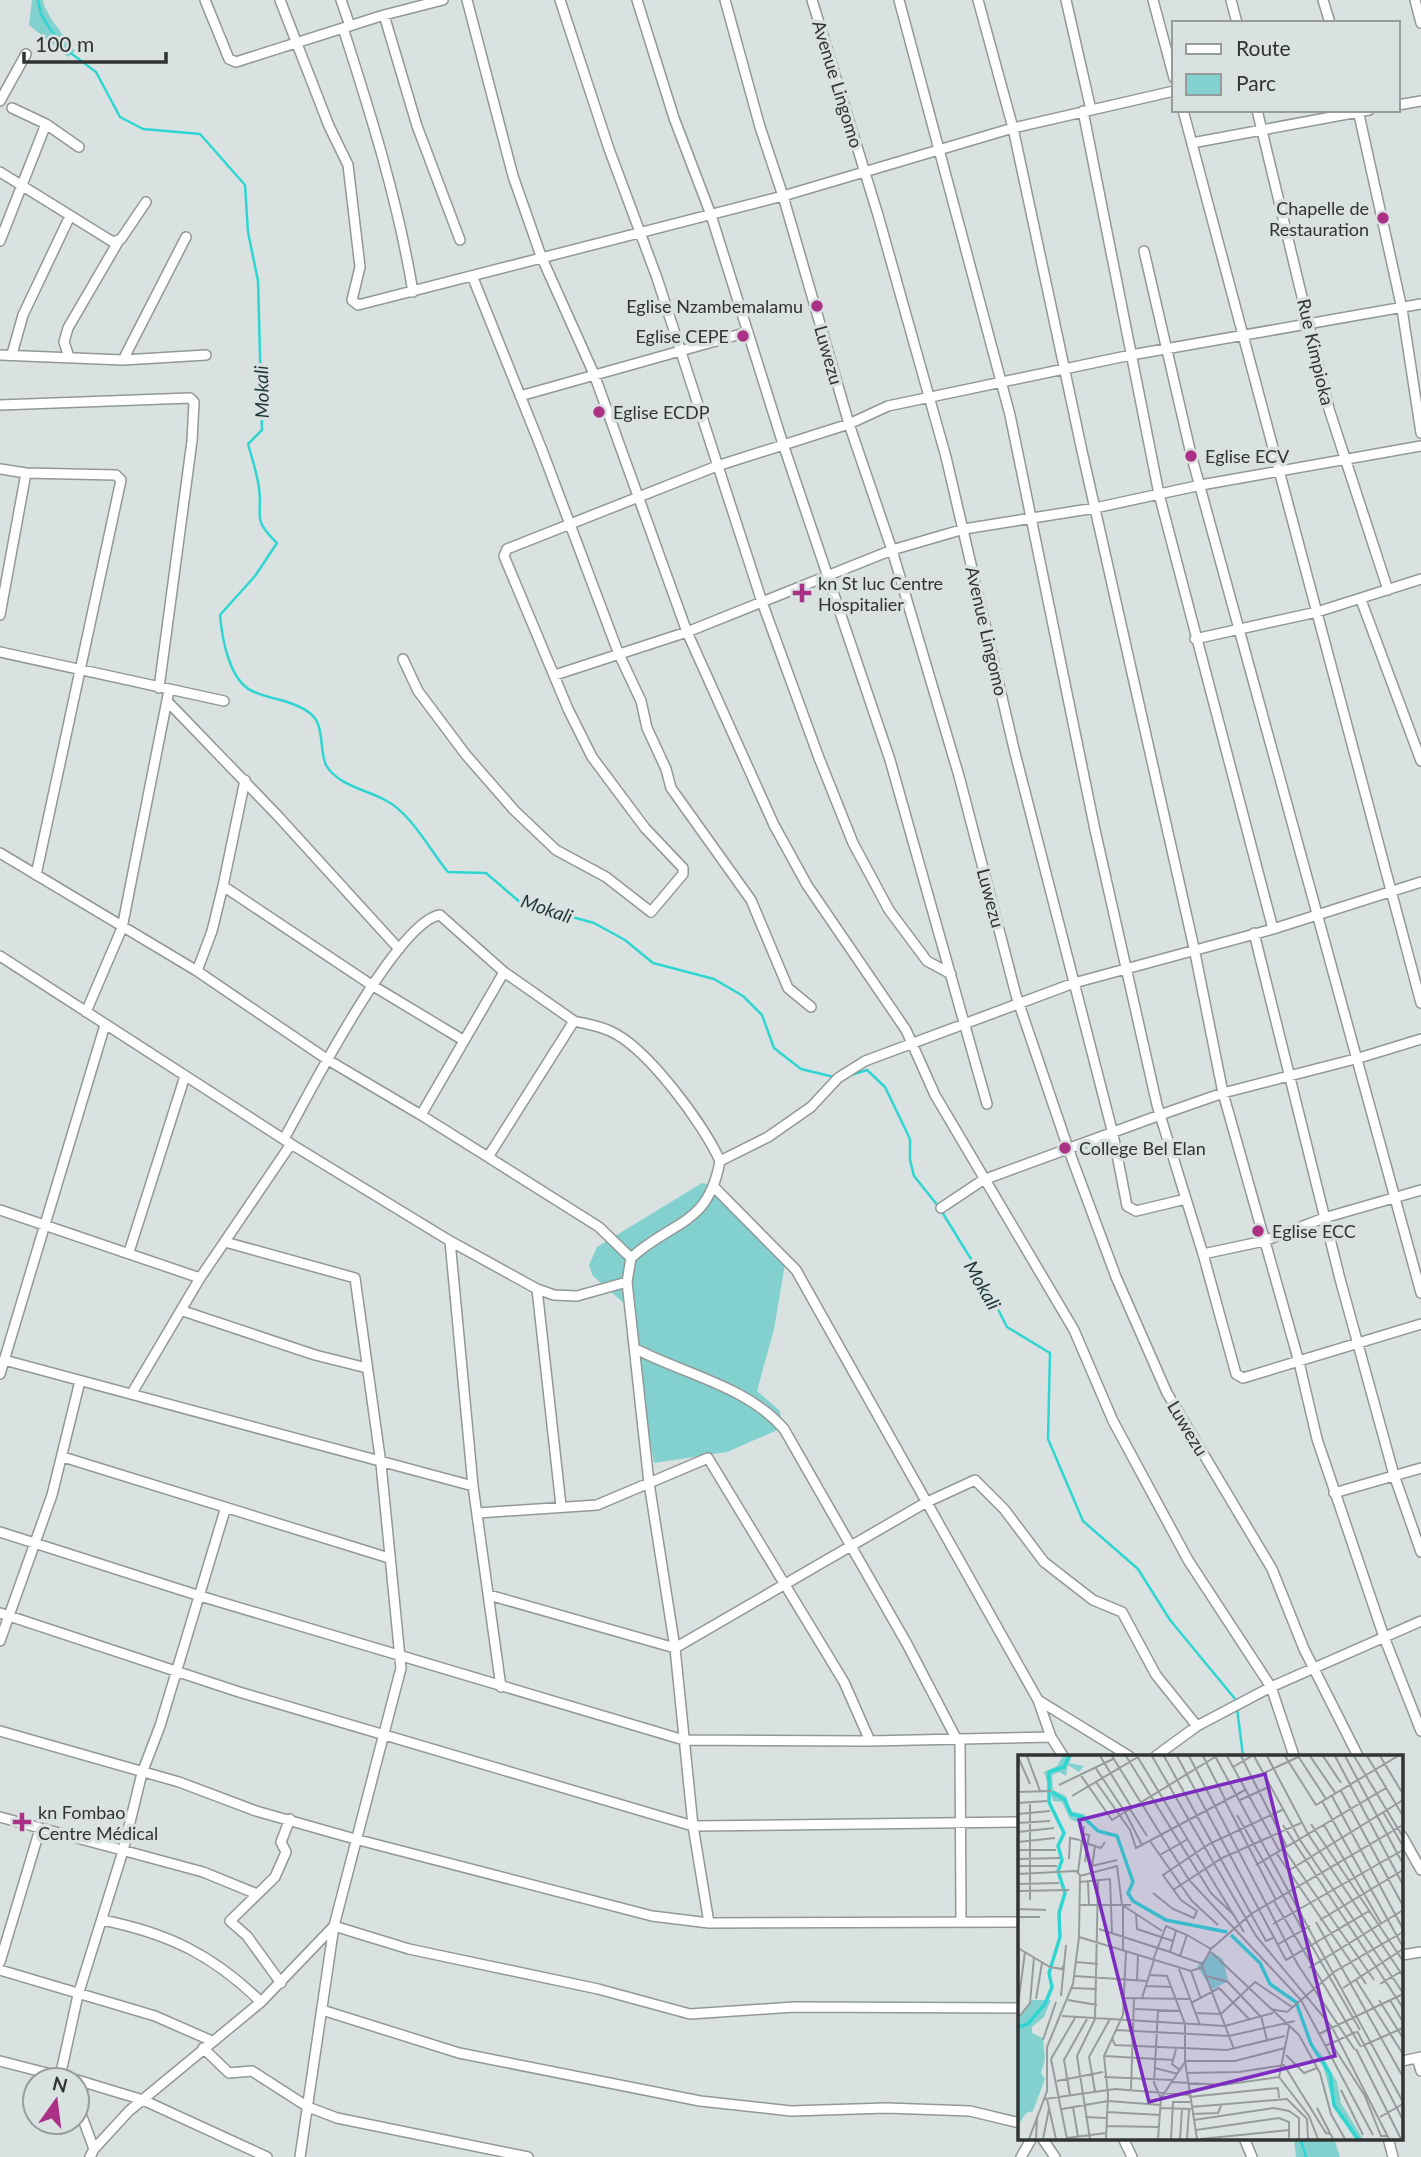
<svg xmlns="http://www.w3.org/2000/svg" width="1421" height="2157" viewBox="0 0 1421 2157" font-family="Lato,sans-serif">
<rect width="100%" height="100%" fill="#dae2e1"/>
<!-- green -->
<path fill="#82d1ce" d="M 32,0 L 43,0 C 45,15 66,37 75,51 L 68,57 L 29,25 Z
M 702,1183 L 719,1187 L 786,1258 L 774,1329 L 757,1391 L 780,1411 L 782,1428 L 727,1452 L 654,1463 L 625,1304 L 593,1276 L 589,1265 L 597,1247 Z
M 1294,2138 L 1334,2138 L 1340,2157 L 1296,2157 Z"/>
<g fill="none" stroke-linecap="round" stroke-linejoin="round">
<!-- stream -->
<path stroke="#2fd5d1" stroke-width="2.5" d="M 38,0 L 41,14 L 50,29 L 68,51 L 96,72 L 120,117 L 143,129 L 200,134 L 245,185 L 248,232 L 258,281 L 262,430 L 248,444 C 252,458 257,473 259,488 C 263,517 251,518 277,543 L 255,576 L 220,615 C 222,638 229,680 252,691 C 271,700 294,700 311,714 C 325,726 319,750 326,765 C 337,785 367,790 385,800 C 411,813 429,849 448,872 L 486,873 L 521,903 L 594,923 L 625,940 L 653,963 L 714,979 L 743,996 L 762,1015 L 774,1048 L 801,1069 L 834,1077
M 851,1075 L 867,1070 L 885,1087 L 910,1139 L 910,1160 L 914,1176 L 938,1206
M 942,1212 L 979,1272 L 1007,1327 L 1050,1353 L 1048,1439 L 1083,1521 L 1138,1569 L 1170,1620 L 1236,1700 L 1243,1756
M 1300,2138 L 1306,2157"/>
<defs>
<path id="street" d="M 205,0 L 229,59 L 236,62 L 384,15 L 443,0
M 280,0 L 329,126 L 348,165 L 360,267 L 352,300 L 358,305 L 783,196 L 1013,128 L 1174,91
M 341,0 L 350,26
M 467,0 L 513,176 L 541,256 L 594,374 L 687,632 L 774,825 L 807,885 L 906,1030 L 935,1095 L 1074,1330 L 1113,1421 L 1188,1560 L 1271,1687 L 1294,1756
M 560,0 L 609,149 L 657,278 L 762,602 L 819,758 L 853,843 L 889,910 L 927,961 L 951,974
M 637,0 L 674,118 L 711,215 L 783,444 L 890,760 L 987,1104
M 725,0 L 760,127 L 783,196 L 849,424 L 892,550 L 959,776 L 1016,995 L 1068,1148 L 1116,1277 L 1167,1393 L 1272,1569 L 1304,1649 L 1358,1756
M 812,0 L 878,215 L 946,457 L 1014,749 L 1113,1134 L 1127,1206 L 1136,1211 L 1186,1199
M 899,0 L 1010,415 L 1095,830 L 1157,1105 L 1203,1254 L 1236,1374 L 1243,1378 L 1421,1324
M 978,0 L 1013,128 L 1082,451 L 1194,948 L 1223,1093 L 1299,1362 L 1317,1439 L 1384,1637 L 1421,1731
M 1066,0 L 1091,110
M 1153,0 L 1174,78
M 1231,0 L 1237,23
M 1323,0 L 1330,23
M 1415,0 L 1421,23
M 384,15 L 417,126 L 460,240
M 343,28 C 371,115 398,201 413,292
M 0,101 L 26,54
M 1398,105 L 1421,101
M 1183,110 L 1421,1003
M 1257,110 L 1329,409 L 1388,590
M 1358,110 L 1402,309 L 1421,433
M 1083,111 L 1159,494 L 1273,929
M 46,124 L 79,147
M 1192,143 L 1369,110
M 0,172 L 113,242 L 121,239 L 146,202
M 0,241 L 46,124 L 12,108
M 1144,251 L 1191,454 L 1421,1293
M 473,278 L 542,450 L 618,652 L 641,701 L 647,728 L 666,769 L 671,788 L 751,900 L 788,988 L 811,1007
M 12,354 L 23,315 L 70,216
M 0,355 L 123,360 L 206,355
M 69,357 L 64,342 L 68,328 L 118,242
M 123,360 L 186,237
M 520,396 L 748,332
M 0,405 L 190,398 L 194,402 L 192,441 L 159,688
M 0,469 L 26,473 L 116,475 L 121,480 L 36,875
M 1361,600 L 1421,761
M 0,615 L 26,473
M 1195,639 L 1317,612 L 1421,579
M 0,652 L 224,701
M 403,659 L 418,691 L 466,755 L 514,810 L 556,850 L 606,877 L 651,912 L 683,874 L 683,868 L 645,828 L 592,757 L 568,709 L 504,556 L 507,549 L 717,466 L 849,424 L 888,406 L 1131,355 L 1421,304
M 555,675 L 687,632 L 892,550 L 964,529 L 1095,508 L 1201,485 L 1421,446
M 167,701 L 277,815 L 399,949
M 245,780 L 223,886 L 370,984 L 463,1040
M 0,853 L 197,971 L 328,1060 L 421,1115
M 1254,933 L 1340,1279 L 1394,1475 L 1421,1552
M 0,956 L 291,1144 L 450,1241 L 537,1289 L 554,1295 L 577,1296 L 627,1282
M 197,971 L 212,931 L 223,886
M 86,1012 L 122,928 L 169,690
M 574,1021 C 586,1024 599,1026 610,1031 C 647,1047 704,1125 720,1161
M 284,1139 C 307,1097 397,921 440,915 L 504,972 L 574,1021 L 488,1157 L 599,1227 L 631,1258
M 488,1157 L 421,1115 L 504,972
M 715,1188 L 796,1270 L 1038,1700 L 1051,1737 L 1063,1756
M 941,1208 L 983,1180 L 1160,1115 L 1223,1093 L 1359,1058 L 1421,1039
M 0,1210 L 200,1278
M 450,1241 L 473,1486 L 501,1687
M 225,1242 L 355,1278 L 381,1464 L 401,1668 L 334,1926 L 300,2157
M 129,1252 L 185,1076
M 1203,1254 L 1264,1241 L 1324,1218 L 1421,1190
M 537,1289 L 561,1506
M 183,1311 L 315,1355 L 367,1368
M 634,1348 C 683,1374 747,1386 784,1429 L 907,1644 L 957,1740
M 4,1360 L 473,1486
M 0,1374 L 105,1025
M 132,1393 L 200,1278 L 291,1144
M 63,1457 L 389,1558
M 1334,1493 L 1421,1468
M 478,1513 L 597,1505 L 708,1458 L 844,1682 L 870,1741
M 0,1532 L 200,1596 L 684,1740 L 870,1741 L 1051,1737
M 489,1595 L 675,1648 L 925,1503 L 975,1480 L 1004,1509 L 1044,1562 L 1093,1600 L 1122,1612 L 1156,1675 L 1197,1726
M 0,1613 L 239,1692 L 693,1826 L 1020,1822
M 0,1641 L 52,1495 L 80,1381
M 1038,1700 L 1129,1756
M 0,1731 L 179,1782 L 256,1811 L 355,1839 L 652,1916 L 709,1923 L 1020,1922
M 960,1739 L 961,1920
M 1156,1756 L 1197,1726 L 1271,1687 L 1421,1621
M 0,1817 L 203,1872 L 257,1894
M 1402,1836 L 1421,1870
M 102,1920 C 168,1933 213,1955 261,2002
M 709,1923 L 693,1826 L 675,1648 L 649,1483 L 627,1282 L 631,1258 C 672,1220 708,1227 720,1161 L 768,1137 L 811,1107 L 838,1078 L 865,1061 L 1074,983 L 1273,929 L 1421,882
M 334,1926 L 409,1949 L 598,1989 L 690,2014 L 794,2007 L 1020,2008
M 1402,1955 L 1421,1952
M 0,1962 L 40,1829
M 0,1970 L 155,2016 L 212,2041
M 281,1983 L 247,1936 L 230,1921 L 275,1877 L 286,1852 L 281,1842 L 290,1819
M 322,2010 L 459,2053 L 700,2101 L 791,2111 L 887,2108 L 970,2111 L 1020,2123
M 203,2048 L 229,2073 L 252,2071 L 308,2107 L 337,2118 L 528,2157
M 1417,2058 L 1421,2071
M 0,2061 L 66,2078
M 1402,2061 L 1421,2057
M 62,2080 L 60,2077 L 78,1995 L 123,1851 L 142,1773 L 160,1726 L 225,1510
M 77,2080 L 143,2100 L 267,2157
M 77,2103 L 94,2149
M 1042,2138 L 1055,2157
M 1123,2138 L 1132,2157
M 1244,2138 L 1252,2157
M 1388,2138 L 1393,2157
M 90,2157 L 94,2149 L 129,2111 L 261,2002 L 334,1926
M 1021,2157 L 1032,2138"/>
</defs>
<!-- street casing -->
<use href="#street" stroke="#919897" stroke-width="12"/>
<!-- street -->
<use href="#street" stroke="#fff" stroke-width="9"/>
</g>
<!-- markers -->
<g fill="#aa3185" stroke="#dae2e1" stroke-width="2.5">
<circle cx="1383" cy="218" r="7"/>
<circle cx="817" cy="306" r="7"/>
<circle cx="743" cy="336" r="7"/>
<circle cx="599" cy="412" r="7"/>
<circle cx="1191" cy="456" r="7"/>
<path d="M798.5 582.5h7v7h7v7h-7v7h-7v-7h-7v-7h7z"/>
<circle cx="1065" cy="1148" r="7"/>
<circle cx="1258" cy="1231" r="7"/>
<path d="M18.5 1811.5h7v7h7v7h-7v7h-7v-7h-7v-7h7z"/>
</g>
<g text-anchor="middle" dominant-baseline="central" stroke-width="7" stroke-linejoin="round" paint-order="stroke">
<!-- street labels -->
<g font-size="18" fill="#303433" stroke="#dae2e1">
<text transform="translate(838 84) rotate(73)">Avenue Lingomo</text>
<text transform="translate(1316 352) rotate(77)">Rue Kimpioka</text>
<text transform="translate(829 355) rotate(74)">Luwezu</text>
<text transform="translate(987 631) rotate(77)">Avenue Lingomo</text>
<text transform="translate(991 898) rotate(75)">Luwezu</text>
<text transform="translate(1188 1428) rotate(59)">Luwezu</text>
</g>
<!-- poi labels -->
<g font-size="18" fill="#303433" stroke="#dae2e1" text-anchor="start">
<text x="1369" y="208" text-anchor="end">Chapelle de<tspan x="1369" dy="21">Restauration</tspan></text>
<text x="803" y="306" text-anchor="end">Eglise Nzambemalamu</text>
<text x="729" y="336" text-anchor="end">Eglise CEPE</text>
<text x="613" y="412">Eglise ECDP</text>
<text x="1205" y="456">Eglise ECV</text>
<text x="818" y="583">kn St luc Centre<tspan x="818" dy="21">Hospitalier</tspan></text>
<text x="1079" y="1148">College Bel Elan</text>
<text x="1272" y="1231">Eglise ECC</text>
<text x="38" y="1812">kn Fombao<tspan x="38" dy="21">Centre Médical</tspan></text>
</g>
<!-- water labels -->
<g font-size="19" font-style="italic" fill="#1f3938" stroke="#dae2e1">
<text transform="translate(261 392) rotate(-91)">Mokali</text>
<text transform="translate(547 908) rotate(19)">Mokali</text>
<text transform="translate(983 1285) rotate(60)">Mokali</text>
</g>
</g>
<!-- overview -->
<g transform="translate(1018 1755)">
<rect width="385" height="385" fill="#dae2e1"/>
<path d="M 45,1 L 54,1 L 51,8 L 66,11 L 61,17 L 50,10 L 48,21 L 41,17 L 34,20 L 35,35 L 48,41 L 52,56 L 66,59 L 72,70 L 63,62 L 58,67 L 52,64 L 44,47 L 35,46 L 26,17 L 39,11 ZM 194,197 L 205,204 L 210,226 L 194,235 L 179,211 ZM 14,245 L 33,245 L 26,262 L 14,272 L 14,278 L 25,283 L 27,304 L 23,318 L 27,324 L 15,356 L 8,358 L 1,369 L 0,384 L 0,265 ZM 301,295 L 319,327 L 323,348 L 345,384 L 337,384 L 316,353 Z" fill="#82d1ce"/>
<path fill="none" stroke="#2fd5d1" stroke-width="3.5" d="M 34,37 L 47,45 L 53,59 L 65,62 L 80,76 L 99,81 L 115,127 L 110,138 L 115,146 L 148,165 L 209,177M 213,180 L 242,208 L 252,229 L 278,247 L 293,289 L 312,319 L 316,350 L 340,384M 0,272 L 10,269 L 27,249 L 34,232 L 31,218 L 42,182 L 41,158 L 47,138 L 40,116 L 44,105 L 40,91 L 46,78 L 31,47 L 31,17 L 46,12 L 51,1"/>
<path fill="none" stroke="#969c9b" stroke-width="2" d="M 9,1 L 22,36M 82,1 L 114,53M 94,1 L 171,125 L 283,245 L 355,380M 108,1 L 193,138 L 217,161M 119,1 L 226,177M 134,1 L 238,181 L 314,272 L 371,384M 146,1 L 248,186 L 255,183M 159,1 L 268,205 L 351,156M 171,1 L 280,210 L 337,295M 185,1 L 207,44M 197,1 L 385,347M 209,1 L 262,97M 223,1 L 269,92M 236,1 L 282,85 L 385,238M 249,1 L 290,79 L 385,221M 267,1 L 298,50 L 380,1M 280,1 L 308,44M 292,1 L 318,39M 305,1 L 323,28M 317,1 L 385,130M 327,1 L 385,109M 336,1 L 385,82M 349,1 L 385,61M 362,1 L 385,39M 0,2 L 12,29M 77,12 L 107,57M 215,12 L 234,1M 246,18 L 280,2M 62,19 L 94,65 L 197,2M 78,27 L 112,75 L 118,93 L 227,35M 41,30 L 95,4M 323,36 L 385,151M 0,37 L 33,36M 54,41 L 120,2M 314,41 L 385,174M 206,44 L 258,145M 222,45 L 253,31M 304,46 L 385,192M 12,47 L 12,145M 0,48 L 29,46M 112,54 L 129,81M 107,57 L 124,90M 365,57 L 385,91M 0,59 L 32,56M 219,60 L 342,275M 0,68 L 32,66M 293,69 L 385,206M 265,70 L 385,253M 306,70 L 363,168M 0,77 L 36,73M 66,79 L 71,80 L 67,107M 62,86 L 83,93 L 87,87M 132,86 L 174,146 L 200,170M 0,87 L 37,83M 77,91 L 74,111 L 99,105M 266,94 L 356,225M 0,95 L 38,95M 259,99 L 348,229M 142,100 L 170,84M 0,104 L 42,103M 51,104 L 52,83 L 62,85M 238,110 L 368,33M 0,111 L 39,111M 270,116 L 385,45M 60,117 L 66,71M 0,119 L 58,116 L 62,120 L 61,182 L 55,229 L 29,292 L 29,336 L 11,384M 62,121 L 99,111 L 104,150M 62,127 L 92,124 L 94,178M 70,127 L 71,150M 0,129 L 41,128M 155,135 L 204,103 L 283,68M 0,136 L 51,135M 135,138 L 155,154 L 176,163 L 179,156 L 163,145 L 145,120 L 191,89 L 266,54M 256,146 L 343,292M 62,150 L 113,150M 106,151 L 144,176M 0,154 L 28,155M 118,159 L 119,174 L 155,186M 0,162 L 22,162M 302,165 L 385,115M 298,167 L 385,322M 255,169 L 385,95M 81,174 L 152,197M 158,176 L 152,197 L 162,201M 169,180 L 193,194M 61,182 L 173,216 L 185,212M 259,190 L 292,171M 0,193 L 32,212 L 44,214 L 45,211M 105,195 L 105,150M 193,197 L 281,280 L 302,318 L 313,359 L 327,384M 135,205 L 148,171 L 169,180 L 162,201 L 185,209M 58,207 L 80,209M 291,213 L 385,155M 161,214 L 182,270M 173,216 L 183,244M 131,220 L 149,221 L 167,269 L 167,306 L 179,384M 56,221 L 129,226M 188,221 L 210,227 L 243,262M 119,225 L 120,200M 338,225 L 385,299M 362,229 L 382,217M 128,231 L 154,232M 54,233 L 79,234M 325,233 L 385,194M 43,241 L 48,190M 106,243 L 171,244M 124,243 L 136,205M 18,244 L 24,208M 50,245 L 79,250M 361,245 L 385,283M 372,245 L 385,267M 173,248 L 201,233 L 232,265M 0,250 L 7,197M 117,254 L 163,256M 252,254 L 269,257 L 316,217 L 385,177M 140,255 L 136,328 L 143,343M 177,258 L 203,259 L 237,227 L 274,252M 44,261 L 207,271 L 255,258M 243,261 L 249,285M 0,263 L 12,248 L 16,202M 98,275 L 211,281 L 277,266M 339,276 L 385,365M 301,279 L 385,239M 94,283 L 97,290 L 209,295 L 267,281M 25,285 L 38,247M 313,288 L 347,341 L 363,381 L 370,381M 307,291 L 338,277M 344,291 L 385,273M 158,294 L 154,309 L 162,315M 216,294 L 184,211 L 193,194 L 233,159 L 385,70M 338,294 L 383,384M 268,300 L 286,318 L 299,313M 86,301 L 156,305M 33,304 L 49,384M 33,304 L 57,263M 167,306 L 217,306 L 267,293M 137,313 L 160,319M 169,318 L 221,317 L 266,310 L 308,378 L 313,379M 86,322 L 155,325M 261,322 L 271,272M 39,326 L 85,317M 154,327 L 205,330 L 261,322 L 291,361 L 300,384M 113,334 L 116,243M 323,335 L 345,380M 77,336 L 71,302 L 92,264M 52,340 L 46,305 L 69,264M 171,342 L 260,333 L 261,343M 27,344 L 97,334 L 171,340M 29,344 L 38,384M 55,352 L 60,382M 173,352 L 269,344 L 289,364 L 290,384M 143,353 L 173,354M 299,353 L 315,384M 44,354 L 90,346 L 143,350M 89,357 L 142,360M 174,359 L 200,358 L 203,351M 67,362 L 89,363M 362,362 L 385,349M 176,365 L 256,353 L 271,356 L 281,363 L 281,384M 88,371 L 141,372M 178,375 L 261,363 L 271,367 L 271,384M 49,383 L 88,378M 18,384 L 19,363M 25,384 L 31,354M 72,384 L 59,301 L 77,264 L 80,126M 88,384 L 90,340 L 86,301 L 105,260 L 108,196M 140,384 L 143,343 L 167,307M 153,384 L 155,347 L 172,347M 162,384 L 164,354M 169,384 L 171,355M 183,384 L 271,375"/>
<path fill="#7b2cbf" fill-opacity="0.15" stroke="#7b2cbf" stroke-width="3.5" d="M 247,19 L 317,301 L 131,347 L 61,65 Z"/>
<rect width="385" height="385" fill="none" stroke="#303433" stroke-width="3.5"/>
</g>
<!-- legend -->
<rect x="1172" y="21" width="228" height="91" fill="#dae2e1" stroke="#969c9b" stroke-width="2"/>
<rect x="1186" y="44" width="35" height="10" fill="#ffffff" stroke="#969c9b" stroke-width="2"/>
<text x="1236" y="56" font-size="21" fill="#303433">Route</text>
<rect x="1186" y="74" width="35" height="21" fill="#82d1ce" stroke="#969c9b" stroke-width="2"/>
<text x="1236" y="91" font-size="21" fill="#303433">Parc</text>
<!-- north arrow -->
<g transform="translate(56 2101) rotate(14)"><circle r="33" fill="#dae2e1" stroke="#969c9b" stroke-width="2"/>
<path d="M0-5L12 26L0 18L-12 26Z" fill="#aa3185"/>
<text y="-10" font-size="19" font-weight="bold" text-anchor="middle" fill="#303433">N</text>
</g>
<!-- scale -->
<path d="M24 52v10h142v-10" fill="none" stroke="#303433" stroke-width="3.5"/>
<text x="35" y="52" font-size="21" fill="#303433" stroke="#dae2e1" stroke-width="5" paint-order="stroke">100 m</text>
</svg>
